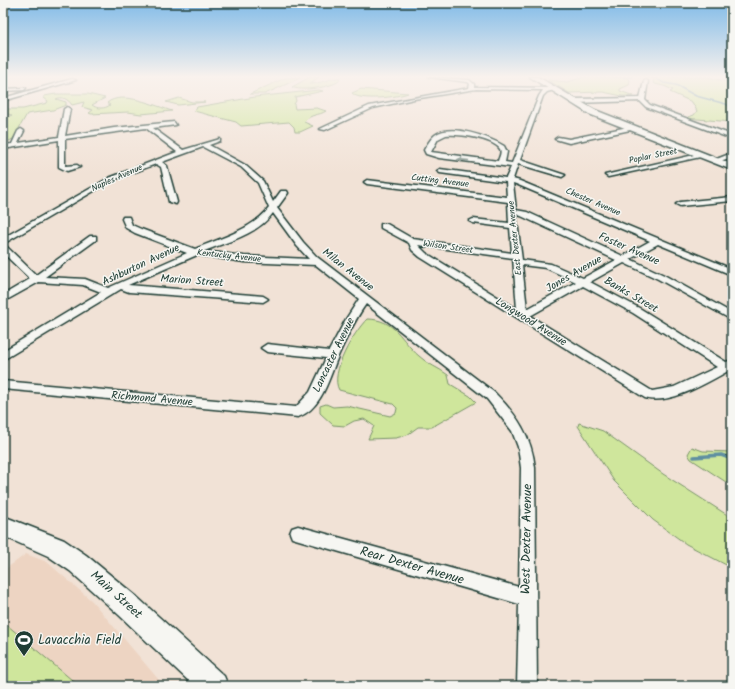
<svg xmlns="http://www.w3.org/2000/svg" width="735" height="689" viewBox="0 0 735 689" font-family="Kalam,sans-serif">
<rect width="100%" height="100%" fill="#f1e2d6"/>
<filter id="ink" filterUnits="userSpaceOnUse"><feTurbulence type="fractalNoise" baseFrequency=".025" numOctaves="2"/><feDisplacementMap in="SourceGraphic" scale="8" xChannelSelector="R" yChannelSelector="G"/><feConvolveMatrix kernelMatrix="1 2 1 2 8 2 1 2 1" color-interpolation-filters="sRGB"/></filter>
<g filter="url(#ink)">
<!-- built -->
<path fill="#edd4c2" d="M 26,554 L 47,562 L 92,601 L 164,686 L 3,686 L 3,571 Z"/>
<!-- green -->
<path fill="#cfe69c" stroke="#779268" d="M 302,77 L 265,94 L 250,94 L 285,78 Z
M 310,77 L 319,77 L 309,84 C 320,84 333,77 340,78 L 339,81 C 332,87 300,92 292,87 Z
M 584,77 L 625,77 L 630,80 L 629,85 L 620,89 L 620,91 L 634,96 L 622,96 L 603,92 L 569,93 L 548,80 L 567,82 Z
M 646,77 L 708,77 L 732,83 L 732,122 L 686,118 L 694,115 L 697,111 L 692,102 L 670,92 L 673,90 L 664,86 L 655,84 L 653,82 L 654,79 Z
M 361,89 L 408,93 C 398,97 359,102 352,93 Z
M 319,90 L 323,91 L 295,97 L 296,101 L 294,104 L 295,109 L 317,108 L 326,111 C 319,116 311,113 304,122 L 313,126 L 300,132 L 295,132 L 294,127 L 289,122 L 241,126 L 236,122 L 194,111 L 197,107 L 255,97 Z
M 56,94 L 88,94 L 105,98 L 92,105 C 97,109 105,109 110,105 L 107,103 C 122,90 156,106 172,111 L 141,114 L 128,112 L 91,114 L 89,113 L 93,110 L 82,107 L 84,102 L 72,105 C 68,99 62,96 56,99 L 66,102 L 66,105 L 53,110 L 27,114 L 13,139 L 3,144 L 3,119 L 12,115 L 3,113 L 3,109 L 23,109 L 47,103 L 48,101 L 44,98 L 44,96 Z
M 179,98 L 192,102 L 205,102 L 178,105 L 166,102 Z
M 367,319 C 396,319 401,341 419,356 C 427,364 439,368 448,375 L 450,384 L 470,396 L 476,402 L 432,427 L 418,427 L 407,435 L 396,438 L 368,439 L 374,426 L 364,419 L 354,421 L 345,426 L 333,425 L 320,413 L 320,406 L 326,404 L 333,407 L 347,406 L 390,416 L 396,413 L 397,408 L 393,404 L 339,390 C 329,373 354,332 367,319 Z
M 579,423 L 603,431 L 663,474 L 732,518 L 732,568 L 686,544 L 653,520 L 614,481 L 578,426 Z
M 692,447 L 703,451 L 732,452 L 732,486 L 691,459 L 688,454 Z
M 7,625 L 79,686 L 3,686 L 3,629 Z"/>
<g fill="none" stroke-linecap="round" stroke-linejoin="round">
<!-- stream-far1 -->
<path stroke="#5e8fa1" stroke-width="1.5" d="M 614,77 L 632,77
M 653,77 L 664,83 L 676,85 L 696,96 L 726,104 L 732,108"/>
<!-- stream -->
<path stroke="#5e8fa1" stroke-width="3.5" d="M 694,457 L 721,455 L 732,459"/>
<defs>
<path id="street" d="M 429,77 L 469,80 L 474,84 L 474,87 L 554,88 L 554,90 L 547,92 L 543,96 L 520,160 L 565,175 L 562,177 L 518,164 L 513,179 L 520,181 L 732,269 L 732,275 L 658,244 L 630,259 L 664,275 L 732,313 L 732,320 L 658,279 L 624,263 L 590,282 L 641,309 L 726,362 L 732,360 L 732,369 C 709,381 671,406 645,398 L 420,257 L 412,250 L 409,243 L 381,228 L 381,224 L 387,224 L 413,239 L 512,253 L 510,228 L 473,223 L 469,221 L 473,219 L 509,223 L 508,202 L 367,184 L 364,182 L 367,180 L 507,197 L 506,182 L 440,173 L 437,171 L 440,169 L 506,178 L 511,167 L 439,158 L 426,154 L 424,150 C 427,145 430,139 435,135 C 451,123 489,137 504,146 L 507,152 L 505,162 L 512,163 L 539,96 L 543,90 L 476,89 L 414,99 L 373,108 L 325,130 L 320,129 L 369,106 L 469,88 L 470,84 L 468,82 ZM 446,135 C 459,134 492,138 500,149 C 502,153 499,157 498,161 L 431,152 L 438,139 ZM 513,183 L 516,184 L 650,241 L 623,256 L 527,212 L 516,210 ZM 516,214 L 521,216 L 616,260 L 583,278 L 551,264 L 522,260 ZM 418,245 L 513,258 L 517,309 L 426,253 ZM 522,265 L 546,268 L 576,282 L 527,309 ZM 583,286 L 633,313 L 717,367 L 674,387 L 652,391 L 530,316 Z
M 72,79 L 76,80 L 3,101 L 3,98 Z
M 646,80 L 648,81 L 645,100 L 650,105 L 732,135 L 732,139 L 646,107 L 640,101 L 573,103 L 570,101 L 573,99 L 640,98 L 644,81 Z
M 26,88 L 24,90 L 3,91 L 3,89 Z
M 67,107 L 70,109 L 65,136 L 114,128 L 174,122 L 176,125 L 153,128 L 183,150 L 220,139 L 220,141 L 209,145 L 245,165 L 263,181 L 273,202 L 281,191 L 287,191 L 288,193 L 277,208 L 303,242 L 317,257 L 495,393 C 517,415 532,437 535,468 L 537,686 L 517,686 L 519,604 L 292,538 L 290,533 L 292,528 L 298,526 L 519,587 L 521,468 L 518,447 L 512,431 L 487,399 L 366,304 C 355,319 347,337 339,354 C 330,374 323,409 298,417 L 3,389 L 3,381 L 296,407 L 310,392 L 326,358 L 267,352 L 261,348 L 267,344 L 329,351 L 346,319 L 359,299 L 316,265 L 244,262 L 197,255 L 128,285 L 263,296 L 268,299 L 263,302 L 129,292 L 121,289 L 3,360 L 3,351 L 101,292 L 83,285 L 39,282 L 3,302 L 3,295 L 30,279 L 3,253 L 3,245 L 6,246 L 36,275 L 90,236 L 96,236 L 96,240 L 45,277 L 85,279 L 108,288 L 187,253 L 135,233 L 126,228 L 122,219 L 123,217 L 129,217 L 132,225 L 141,229 L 195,249 C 220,238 252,230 269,208 L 258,183 L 241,167 L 203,147 L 162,162 L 167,166 L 177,202 L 176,204 L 169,202 L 161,167 L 156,164 L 113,180 L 3,244 L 3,238 L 109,178 L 177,152 L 146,128 L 65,139 L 65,166 L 77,165 L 80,167 L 67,171 L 59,167 L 59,140 L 3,149 L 3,145 L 12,144 L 18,131 L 21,129 L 24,131 L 18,143 L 59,137 L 64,109 ZM 273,213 L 297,246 L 309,259 L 244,256 L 204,251 C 227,242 258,234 273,213 Z
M 633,126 L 635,129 L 569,143 L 555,139 L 558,137 L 569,139 Z
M 703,153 L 705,154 L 705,156 L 608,177 L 605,175 Z
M 732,153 L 732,157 L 717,162 L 714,160 Z
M 732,197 L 732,201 L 680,206 L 676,204 L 680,202 Z"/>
<path id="secondary" d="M 530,77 L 538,77 L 595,110 L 732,164 L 732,170 L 589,114 Z
M 3,516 L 64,540 L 86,555 L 137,597 L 224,676 L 228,686 L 194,686 L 119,615 L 70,571 L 48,556 L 3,536 Z"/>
</defs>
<!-- street casing -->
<use href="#street" stroke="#1f3d34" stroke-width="3"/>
<!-- secondary casing -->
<use href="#secondary" stroke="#1f3d34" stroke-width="3"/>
<!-- street -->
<use href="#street" fill="#f6f6f2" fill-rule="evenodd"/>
<!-- secondary -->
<use href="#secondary" fill="#f6f6f2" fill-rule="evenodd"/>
</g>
<!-- one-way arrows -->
<defs><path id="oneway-solid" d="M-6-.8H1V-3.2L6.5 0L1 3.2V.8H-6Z"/></defs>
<use fill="#8a9a93" href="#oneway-solid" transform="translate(463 160) rotate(-174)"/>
</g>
<!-- sky -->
<linearGradient id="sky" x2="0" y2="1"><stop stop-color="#81bbe8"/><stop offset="0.44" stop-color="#f9f2ed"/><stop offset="1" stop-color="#f9f2ed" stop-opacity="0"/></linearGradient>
<rect width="735" height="174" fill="url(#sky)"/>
<!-- icons -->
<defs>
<symbol id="stadium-pin" viewBox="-11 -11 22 30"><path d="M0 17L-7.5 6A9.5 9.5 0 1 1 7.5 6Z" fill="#1f3d34" stroke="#f6f6f2"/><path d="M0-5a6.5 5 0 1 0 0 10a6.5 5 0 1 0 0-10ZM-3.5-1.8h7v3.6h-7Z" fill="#fff"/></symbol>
</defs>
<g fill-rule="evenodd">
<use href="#stadium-pin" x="13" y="629" width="22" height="30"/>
</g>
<g text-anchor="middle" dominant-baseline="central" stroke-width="3" stroke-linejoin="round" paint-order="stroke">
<!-- far-street labels -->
<g font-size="9" fill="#1f3d34" stroke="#f6f6f2">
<text transform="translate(653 156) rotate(-12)">Poplar Street</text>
<text transform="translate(117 178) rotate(-24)">Naples Avenue</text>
<text transform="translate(440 181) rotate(7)">Cutting Avenue</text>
<text transform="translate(593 202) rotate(23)">Chester Avenue</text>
<text transform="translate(515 238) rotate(-96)">East Dexter Avenue</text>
<text transform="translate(448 247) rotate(8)">Wilson Street</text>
<text transform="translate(229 256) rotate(6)">Kentucky Avenue</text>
</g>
<!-- street labels -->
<g font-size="11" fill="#1f3d34" stroke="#f6f6f2">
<text transform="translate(629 249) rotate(24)">Foster Avenue</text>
<text transform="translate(141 265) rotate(-25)">Ashburton Avenue</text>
<text transform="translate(348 270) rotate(38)">Milan Avenue</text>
<text transform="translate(574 274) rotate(-30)">Jones Avenue</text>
<text transform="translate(192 281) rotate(4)">Marion Street</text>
<text transform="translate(631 295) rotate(30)">Banks Street</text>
<text transform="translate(531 322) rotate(32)">Longwood Avenue</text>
<text transform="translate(334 355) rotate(-64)">Lancaster Avenue</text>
<text transform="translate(152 399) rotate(5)">Richmond Avenue</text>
</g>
<!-- near-street labels -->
<g font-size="13" fill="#1f3d34" stroke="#f6f6f2">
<text transform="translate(527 539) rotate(-89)">West Dexter Avenue</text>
<text transform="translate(412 566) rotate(16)">Rear Dexter Avenue</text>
<text transform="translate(116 595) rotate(42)">Main Street</text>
</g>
<!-- near-poi labels -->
<g font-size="13" fill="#1f3d34" stroke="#f6f6f2" text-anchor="start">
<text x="38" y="640">Lavacchia Field</text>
</g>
</g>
<!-- margin -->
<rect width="735" height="689" fill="none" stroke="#f6f6f2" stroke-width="16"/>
<rect x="8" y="8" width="719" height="673" fill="none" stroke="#1f3d34" stroke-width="1.5" filter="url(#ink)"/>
</svg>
